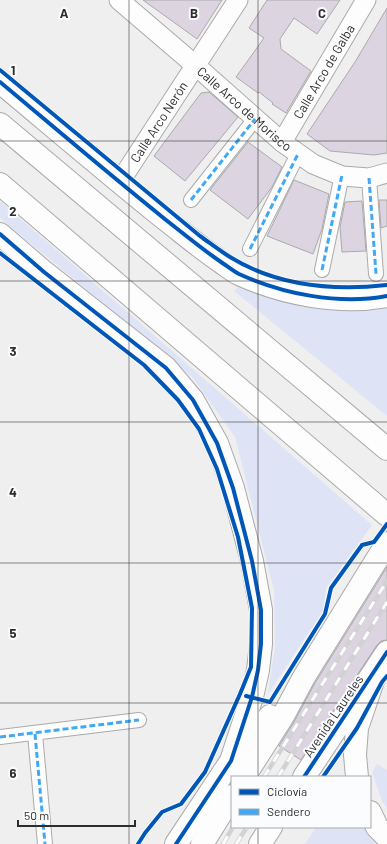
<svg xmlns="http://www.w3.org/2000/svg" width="387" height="844" viewBox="0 0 387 844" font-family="Barlow,sans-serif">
<rect width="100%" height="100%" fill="#efeff0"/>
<!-- green -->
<path fill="#dfe3f6" d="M 0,201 L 372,525 L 326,588 L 323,611 L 268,694 L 275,647 L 274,590 L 235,437 L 192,377 L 0,218 Z
M 239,285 C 285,307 337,315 387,308 L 387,416 L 234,291 Z
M 377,764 L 387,770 L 387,808 L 382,801 L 372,772 Z
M 316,827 L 368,827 L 381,844 L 305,844 Z"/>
<!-- building -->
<path fill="#dcd4e0" stroke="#aaaaab" d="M 143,0 L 222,0 L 197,39 Z
M 267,0 L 340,0 L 317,34 L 294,18 L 280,39 L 281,49 L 311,71 L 286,113 L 272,104 L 273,103 L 259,92 L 258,93 L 236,77 L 264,38 L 249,28 Z
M 387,8 L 387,153 L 374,155 L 330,151 L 307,134 L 355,62 Z
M 209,92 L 238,117 L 185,181 L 154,156 L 201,93 Z
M 248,142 L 282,167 L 272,187 L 248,219 L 210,190 Z
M 294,180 L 329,194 L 322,229 L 313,254 L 267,236 Z
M 379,200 L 387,200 L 387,226 L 381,228 Z
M 362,201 L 366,251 L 342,252 L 340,227 L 345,202 Z
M 387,567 L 387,640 L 381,641 L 377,645 L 301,760 L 279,746 L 294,722 L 315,683 Z"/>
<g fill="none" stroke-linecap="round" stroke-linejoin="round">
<defs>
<path id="pedestrian" d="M 369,178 L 376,274
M 191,200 L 255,119
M 250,249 L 298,154
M 322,270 L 342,175
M 35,734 L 45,844
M 0,737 L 139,720"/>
<g id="minor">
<path id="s1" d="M 119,0 L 195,65 L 282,142 L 313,164 L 342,176 L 369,178 L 387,173"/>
<path id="s2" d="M 282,142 L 366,0"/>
<path id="s3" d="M 119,183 L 238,0"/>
</g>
<path id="secondary" d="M 0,82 C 55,128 110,175 166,220 C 184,234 202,249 221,262 C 227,266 233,271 239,274 C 283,294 338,305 387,296
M 0,234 L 44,272 L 166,368 L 193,400 L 217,443 L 233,488 L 252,561 L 261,610 L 261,644 L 258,670 L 252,697 L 231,761 L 176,844"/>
<path id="primary" d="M 231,761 L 270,716
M 244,777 L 283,716 L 304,677 L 387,543
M 304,777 L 387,652
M 202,844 L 232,796
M 260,844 L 271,827"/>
<path id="motorway" d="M 0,124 L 387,449
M 0,184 L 387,515
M 357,777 L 355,755 L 357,728 L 378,666
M 370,812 L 377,827 L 387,837"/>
</defs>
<!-- pedestrian casing -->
<use href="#pedestrian" stroke="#aaa" stroke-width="16"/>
<!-- minor casing -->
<use href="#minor" stroke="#aaa" stroke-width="21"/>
<!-- secondary casing -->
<use href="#secondary" stroke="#aaa" stroke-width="24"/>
<!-- primary casing -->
<use href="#primary" stroke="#aaa" stroke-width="24"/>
<!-- motorway casing -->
<use href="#motorway" stroke="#aaa" stroke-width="24"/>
<!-- pedestrian -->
<use href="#pedestrian" stroke="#fdfdfd" stroke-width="14"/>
<!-- minor -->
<use href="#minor" stroke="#fdfdfd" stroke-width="19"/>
<!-- secondary -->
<use href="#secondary" stroke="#fdfdfd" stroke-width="22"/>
<!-- primary -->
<use href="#primary" stroke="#fdfdfd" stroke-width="22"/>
<!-- motorway -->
<use href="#motorway" stroke="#fdfdfd" stroke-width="22"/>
<defs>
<path id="rail" d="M 264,777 L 387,581
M 278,777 L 387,602
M 223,844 L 233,827
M 236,844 L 247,827"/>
</defs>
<!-- rail casing -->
<use href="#rail" stroke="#d2d2d2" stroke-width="4.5"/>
<!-- rail -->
<use href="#rail" stroke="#fbfcfe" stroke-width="3" stroke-dasharray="9" stroke-linecap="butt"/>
<!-- quiet -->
<path stroke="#3fa9f5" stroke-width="3" stroke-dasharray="6 3" stroke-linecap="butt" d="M 369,178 L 376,274
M 191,200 L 255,119
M 250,249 L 298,154
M 322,270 L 342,175
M 35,734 L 45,844
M 0,737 L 139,720"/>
<defs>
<path id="cycleway" d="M 0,70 L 200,236 C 210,243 220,251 230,257 C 277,286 333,291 387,285
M 0,82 C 55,128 110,175 166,220 C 184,234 202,249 221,262 C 227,266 233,271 239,274 C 283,294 338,305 387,296
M 0,234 L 44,272 L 166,368 L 193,400 L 217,443 L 233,488 L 252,561 L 261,610 L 261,644 L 258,670 L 252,697 L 231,761 L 176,844
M 0,253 L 144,365 L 178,400 L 199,429 L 217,469 L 238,537 L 252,608 L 251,667 L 240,694 L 205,772 L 181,804 L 162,812 L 145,833 L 138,844
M 246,696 L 270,702 L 325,614 L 331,588 L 362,545 L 374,542 L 387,524
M 304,777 L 387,652
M 323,777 L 357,728 L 382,682 L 387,676"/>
</defs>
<!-- cycleway casing -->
<use href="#cycleway" stroke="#fbfcfe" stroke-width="6"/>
<!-- cycleway -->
<use href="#cycleway" stroke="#0057b8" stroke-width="4"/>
</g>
<!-- grid -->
<path fill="none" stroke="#2d2d2e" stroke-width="1" stroke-opacity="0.55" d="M 129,0 L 129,844M 258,0 L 258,777M 0,141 L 387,141M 0,281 L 387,281M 0,422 L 387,422M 0,563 L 387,563M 0,703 L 387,703M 258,827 L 258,844"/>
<g text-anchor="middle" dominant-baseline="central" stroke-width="4" stroke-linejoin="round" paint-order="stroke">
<!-- street labels -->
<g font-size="13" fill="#2d2d2e" stroke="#fbfcfe">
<text stroke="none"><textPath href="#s2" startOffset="82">Calle Arco de Galba</textPath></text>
<text stroke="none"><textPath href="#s1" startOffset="166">Calle Arco de Morisco</textPath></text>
<text stroke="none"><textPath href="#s3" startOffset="73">Calle Arco Nerón</textPath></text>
<text transform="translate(333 716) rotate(-56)">Avenida Laureles</text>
</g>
</g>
<g font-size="13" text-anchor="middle" font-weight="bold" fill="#2d2d2e" stroke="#fbfcfe" stroke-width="4" stroke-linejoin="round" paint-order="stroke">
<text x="64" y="18">A</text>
<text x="194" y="18">B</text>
<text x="322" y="18">C</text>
<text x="13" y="75">1</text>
<text x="13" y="216">2</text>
<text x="13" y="356">3</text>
<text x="13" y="497">4</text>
<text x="13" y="638">5</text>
<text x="13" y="778">6</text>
</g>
<!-- legend -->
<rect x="231" y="776" width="140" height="52" fill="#fbfcfe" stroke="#a9a9ab"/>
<rect x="239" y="789" width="20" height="6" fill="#0057b8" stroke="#a9a9ab"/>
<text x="267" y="796" font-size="12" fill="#2d2d2e">Ciclovía</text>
<rect x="239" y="809" width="20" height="6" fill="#3fa9f5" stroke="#a9a9ab"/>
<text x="267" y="816" font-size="12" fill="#2d2d2e">Sendero</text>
<!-- scale -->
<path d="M18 820v6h117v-6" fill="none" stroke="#2d2d2e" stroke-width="2"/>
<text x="24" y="820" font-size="12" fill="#2d2d2e" stroke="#fbfcfe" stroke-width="3" paint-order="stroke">50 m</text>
</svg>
